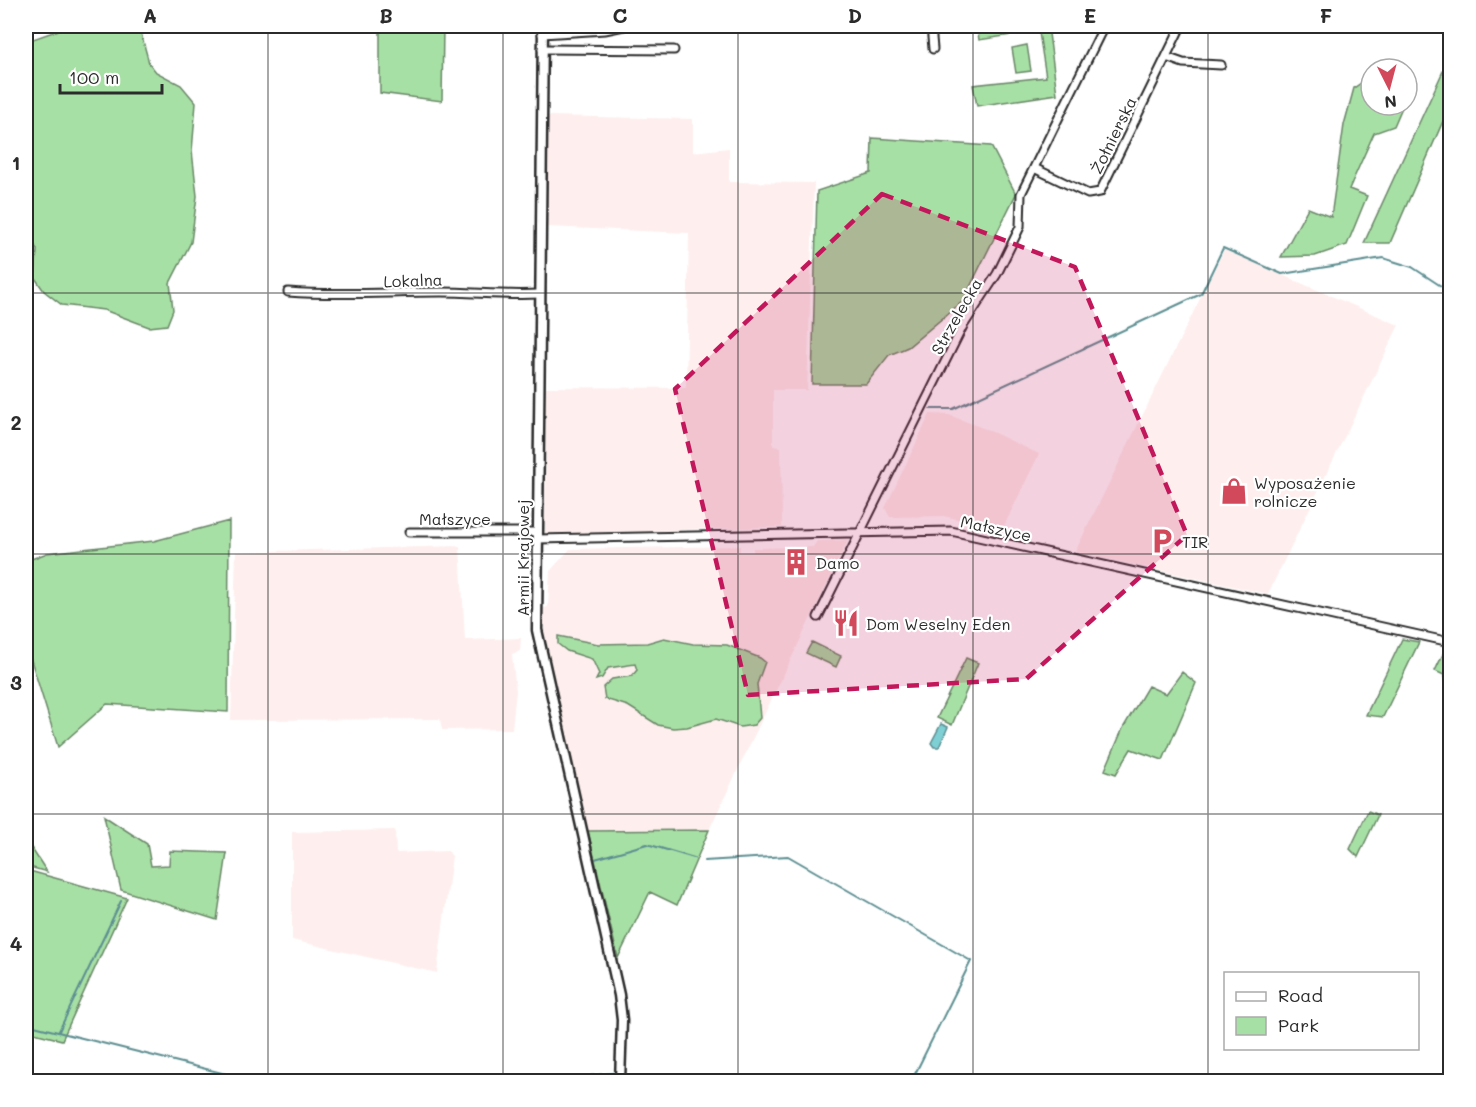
<svg xmlns="http://www.w3.org/2000/svg" width="1476" height="1107" viewBox="0 0 1476 1107" font-family="Mali,sans-serif">
<rect width="100%" height="100%" fill="#fff"/>
<filter id="ink" filterUnits="userSpaceOnUse"><feTurbulence type="fractalNoise" baseFrequency=".0167" numOctaves="2"/><feDisplacementMap in="SourceGraphic" scale="12" xChannelSelector="R" yChannelSelector="G"/><feConvolveMatrix kernelMatrix="1 2 1 2 8 2 1 2 1" color-interpolation-filters="sRGB"/></filter>
<g filter="url(#ink)">
<!-- built -->
<path fill="#feefee" d="M 548,116 L 693,119 L 693,152 L 729,148 L 729,182 L 814,183 L 807,390 L 773,390 L 773,446 L 781,447 L 782,527 L 545,534 L 546,387 L 686,388 L 689,233 L 547,227 Z
M 1224,250 L 1399,325 L 1268,594 L 1075,552 Z
M 930,414 L 949,415 L 988,430 L 1039,454 L 1002,530 L 944,516 L 890,517 L 885,508 Z
M 848,540 L 709,830 L 588,831 L 544,632 L 543,608 L 548,607 L 550,571 L 570,549 L 740,546 L 740,552 L 753,552 L 753,548 L 813,547 L 817,541 Z
M 460,546 L 465,640 L 521,638 L 520,651 L 512,654 L 516,691 L 512,729 L 442,730 L 440,719 L 231,720 L 236,552 Z
M 395,830 L 396,853 L 448,851 L 452,856 L 437,973 L 292,940 L 292,832 Z"/>
<!-- green -->
<path fill="#a7e0a4" stroke="#698668" stroke-width="1.5" d="M 70,26 L 139,26 L 149,63 L 156,72 L 181,85 L 196,103 L 192,151 L 197,196 L 191,242 L 170,283 L 173,310 L 167,325 L 149,327 L 104,310 L 62,305 L 44,291 L 35,278 L 37,250 L 27,229 L 26,199 L 26,126 L 32,116 L 30,93 L 26,80 L 26,56 L 33,39 Z
M 207,26 L 265,26 L 264,30 L 207,28 Z
M 380,26 L 443,26 L 442,101 L 380,93 Z
M 977,26 L 1010,26 L 1012,35 L 979,40 Z
M 1038,26 L 1048,26 L 1057,94 L 977,106 L 973,85 L 1046,77 Z
M 1027,45 L 1031,71 L 1016,73 L 1012,48 Z
M 1443,71 L 1450,79 L 1450,105 L 1390,243 L 1364,243 Z
M 1371,76 L 1371,105 L 1403,105 L 1394,126 L 1374,133 L 1349,189 L 1367,196 L 1347,245 L 1315,256 L 1281,257 L 1308,208 L 1331,217 L 1344,125 L 1354,88 Z
M 872,138 L 991,146 L 1016,194 L 963,301 L 908,347 L 889,355 L 866,384 L 812,384 L 817,191 L 871,173 Z
M 229,521 L 228,712 L 107,704 L 58,747 L 26,644 L 26,561 L 47,553 L 154,541 Z
M 558,636 L 598,644 L 647,643 L 664,638 L 693,644 L 727,645 L 760,658 L 765,662 L 757,684 L 760,718 L 754,725 L 740,727 L 716,719 L 687,727 L 673,728 L 658,725 L 628,706 L 605,699 L 603,687 L 612,679 L 632,676 L 637,670 L 635,664 L 608,668 L 602,678 L 596,680 L 599,674 L 592,659 L 567,651 L 558,644 Z
M 1402,639 L 1419,642 L 1383,717 L 1366,715 Z
M 812,642 L 841,656 L 836,667 L 806,653 Z
M 1446,648 L 1450,649 L 1450,674 L 1445,686 L 1444,675 L 1435,671 Z
M 966,658 L 978,663 L 952,725 L 937,718 Z
M 1182,672 L 1196,683 L 1163,760 L 1131,749 L 1116,774 L 1105,770 L 1123,728 L 1148,686 L 1166,694 Z
M 1368,811 L 1378,815 L 1358,857 L 1350,849 Z
M 104,816 L 147,844 L 151,866 L 169,865 L 170,851 L 227,853 L 217,920 L 121,890 Z
M 709,830 L 677,905 L 650,892 L 618,958 L 588,831 Z
M 26,840 L 47,872 L 26,866 Z
M 26,870 L 127,898 L 62,1040 L 26,1031 Z"/>
<!-- water -->
<path fill="#7ed0d5" stroke="#5d8e91" stroke-width="1.5" d="M 941,724 L 948,727 L 939,747 L 934,747 L 931,743 Z"/>
<g fill="none" stroke-linecap="round" stroke-linejoin="round">
<!-- stream -->
<path stroke="#5d8e91" stroke-width="2" d="M 930,409 L 953,409 L 1201,294 L 1223,248 L 1282,274 L 1383,258 L 1412,267 L 1450,292
M 595,859 L 647,844 L 694,858
M 704,861 L 788,856 L 971,961 L 911,1082
M 26,1024 L 258,1082
M 59,1031 L 121,901
M 543,1082 L 613,1073"/>
<defs>
<path id="minor" d="M 931,26 L 933,49
M 542,34 L 605,30 L 624,26
M 542,49 L 674,50
M 1166,57 L 1183,63 L 1221,65
M 1034,168 L 1088,194 L 1100,192 L 1181,26
M 288,292 C 339,296 390,292 441,292 C 474,292 506,296 539,294
M 409,532 L 537,532
M 537,539 L 951,531 L 1450,642
M 818,617 L 945,362 L 963,326 L 997,274 L 1020,227 L 1021,194 L 1104,26"/>
<path id="tertiary" d="M 543,26 L 537,630 L 619,995 L 622,1020 L 620,1082"/>
</defs>
<!-- minor casing -->
<use href="#minor" stroke="#2b2b2b" stroke-width="11"/>
<!-- tertiary casing -->
<use href="#tertiary" stroke="#2b2b2b" stroke-width="13"/>
<!-- minor -->
<use href="#minor" stroke="#fff" stroke-width="7"/>
<!-- tertiary -->
<use href="#tertiary" stroke="#fff" stroke-width="8"/>
</g>
</g>
<!-- marked area -->
<path fill="#c2185b" fill-opacity="0.2" stroke="#c2185b" stroke-width="4.5" stroke-dasharray="12 8" stroke-linejoin="round" d="M 882,194 L 1075,267 L 1187,535 L 1026,679 L 748,695 L 675,389 Z"/>
<!-- grid -->
<path fill="none" stroke="#2b2b2b" stroke-width="1.5" stroke-opacity="0.55" d="M 268,26 L 268,1082M 503,26 L 503,1082M 738,26 L 738,1082M 973,26 L 973,1082M 1208,26 L 1208,1082M 26,293 L 1450,293M 26,554 L 1450,554M 26,814 L 1450,814"/>
<!-- icons -->
<defs>
<symbol id="shop-bare" viewBox="-9 -9 18 18"><path d="M-5-2.5h2.3a2.7 3.5 0 0 1 5.4 0H5L5.5 6h-11ZM-1.5-2.5h3a1.5 2.3 0 0 0-3 0Z" fill="#d1495b" stroke="#fff" stroke-width="2.5" paint-order="stroke"/></symbol>
<symbol id="parking-bare" viewBox="-9 -9 18 18"><path d="M-3.5-5.5H1a3.5 3.5 0 0 1 0 7H-1V5.5H-3.5ZM-1-3.4V-.6H.8a1.4 1.4 0 0 0 0-2.8Z" fill="#d1495b" stroke="#fff" stroke-width="2.5" paint-order="stroke"/></symbol>
<symbol id="building-bare" viewBox="-9 -9 18 18"><path d="M-4-6H4V6H1V3H-1V6H-4ZM-2.5-4.3h1.7v1.8h-1.7ZM.8-4.3h1.7v1.8H.8ZM-2.5-1h1.7V.8h-1.7ZM.8-1h1.7V.8H.8Z" fill="#d1495b" stroke="#fff" stroke-width="2.5" paint-order="stroke"/></symbol>
<symbol id="restaurant-bare" viewBox="-9 -9 18 18"><path d="M-5-6h1v4h1v-4h1v4h1v-4h1v5L-1.5 .5V6h-2V.5L-5-1ZM5-6V6H3V1.5H1.5Q1.5-4 5-6Z" fill="#d1495b" stroke="#fff" stroke-width="2.5" paint-order="stroke"/></symbol>
</defs>
<g fill-rule="evenodd">
<use href="#shop-bare" x="1215" y="472" width="38" height="38"/>
<use href="#parking-bare" x="1143" y="522" width="38" height="38"/>
<use href="#building-bare" x="777" y="543" width="38" height="38"/>
<use href="#restaurant-bare" x="827" y="604" width="38" height="38"/>
</g>
<g text-anchor="middle" dominant-baseline="central" stroke-width="4.5" stroke-linejoin="round" paint-order="stroke">
<!-- street labels -->
<g font-size="16" fill="#2b2b2b" stroke="#fff">
<text transform="translate(1113 135) rotate(-64)">Żołnierska</text>
<text transform="translate(413 280) rotate(-2)">Lokalna</text>
<text transform="translate(956 316) rotate(-60)">Strzelecka</text>
<text x="455" y="518">Małszyce</text>
<text transform="translate(996 528) rotate(12)">Małszyce</text>
<text transform="translate(522 558) rotate(-90)">Armii Krajowej</text>
</g>
<!-- poi labels -->
<g font-size="16" fill="#2b2b2b" stroke="#fff" text-anchor="start">
<text x="1254" y="482">Wyposażenie<tspan x="1254" dy="18">rolnicze</tspan></text>
<text x="1182" y="541">TIR</text>
<text x="816" y="562">Damo</text>
<text x="866" y="623">Dom Weselny Eden</text>
</g>
</g>
<!-- margin -->
<rect width="1476" height="1107" fill="none" stroke="#fff" stroke-width="66"/>
<!-- legend -->
<rect x="1224" y="972" width="195" height="78" fill="#ffffff" stroke="#aaaaaa" stroke-width="1.5"/>
<rect x="1236" y="992" width="30" height="9" fill="#ffffff" stroke="#aaaaaa" stroke-width="1.5"/>
<text x="1278" y="1002" font-size="18" fill="#2b2b2b">Road</text>
<rect x="1236" y="1017" width="30" height="18" fill="#a7e0a4" stroke="#aaaaaa" stroke-width="1.5"/>
<text x="1278" y="1032" font-size="18" fill="#2b2b2b">Park</text>
<!-- north arrow -->
<g transform="translate(1389 87) rotate(174)"><circle r="28" fill="#ffffff" stroke="#aaaaaa" stroke-width="1.5"/>
<path d="M0-4.5L10 22L0 15L-10 22Z" fill="#d1495b"/>
<text y="-9" font-size="16" font-weight="bold" text-anchor="middle" fill="#2b2b2b">N</text>
</g>
<!-- scale -->
<path d="M60 84v9h102v-9" fill="none" stroke="#2b2b2b" stroke-width="3"/>
<text x="69" y="84" font-size="18" fill="#2b2b2b" stroke="#ffffff" stroke-width="4.5" paint-order="stroke">100 m</text>
<rect x="33" y="33" width="1410" height="1041" fill="none" stroke="#2b2b2b" stroke-width="2"/>
<g font-size="20" text-anchor="middle" font-weight="bold" fill="#2b2b2b">
<text x="150" y="23">A</text>
<text x="386" y="23">B</text>
<text x="620" y="23">C</text>
<text x="855" y="23">D</text>
<text x="1090" y="23">E</text>
<text x="1326" y="23">F</text>
<text x="16" y="170">1</text>
<text x="16" y="430">2</text>
<text x="16" y="690">3</text>
<text x="16" y="951">4</text>
</g>
</svg>
